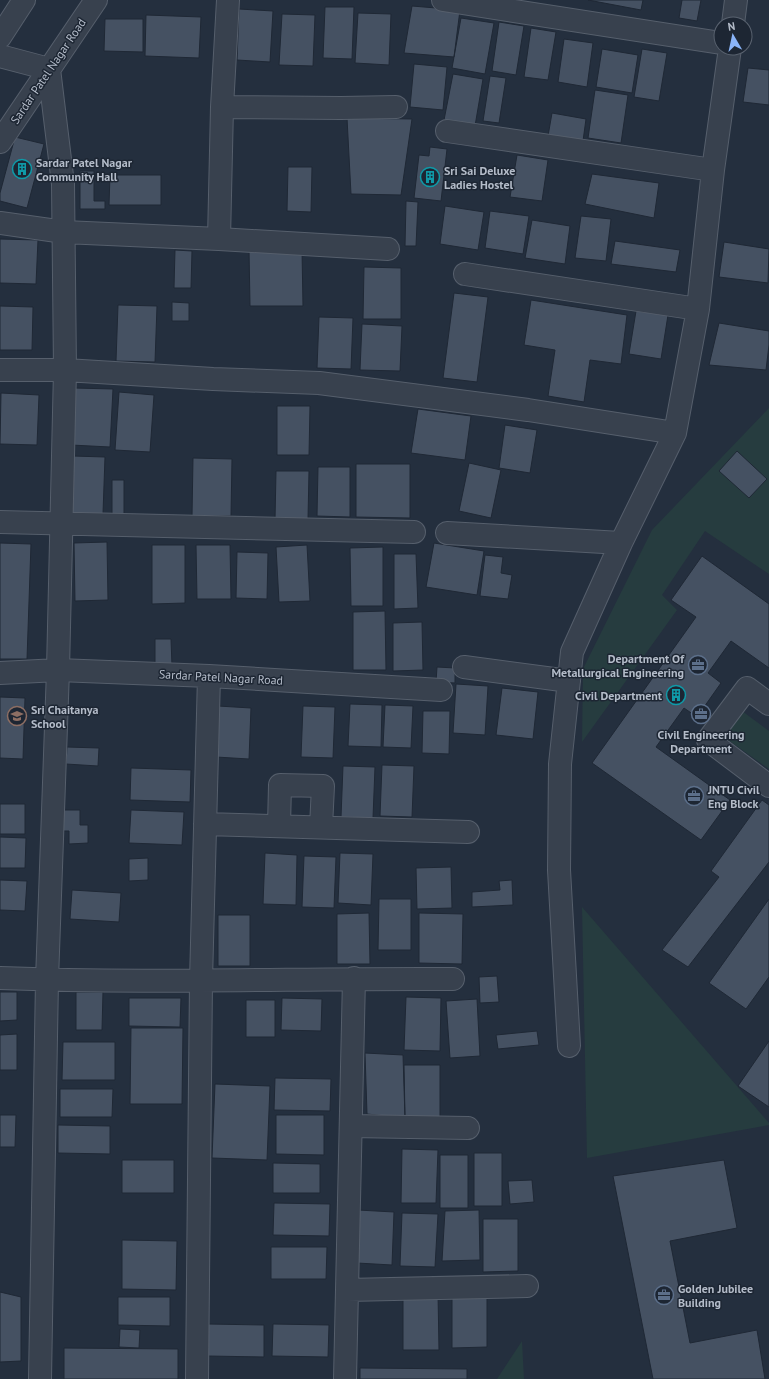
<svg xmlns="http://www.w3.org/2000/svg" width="769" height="1379" viewBox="0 0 769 1379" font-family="'PT Sans',sans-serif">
<rect width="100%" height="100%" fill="#242f3e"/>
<!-- green -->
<path fill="#263c3f" d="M 769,408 L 769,574 L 705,531 L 662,595 L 677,610 L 582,742 L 583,669 L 652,530 Z
M 742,711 L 769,731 L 769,769 L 724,737 Z
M 582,907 L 769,1123 L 769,1125 L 587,1158 Z
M 522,1341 L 524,1379 L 497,1379 Z"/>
<!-- building -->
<path fill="#455162" stroke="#1f2835" d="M 588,0 L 643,0 L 641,10 Z
M 682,0 L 701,0 L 697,21 L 679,18 Z
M 412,6 L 460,10 L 454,57 L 404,53 Z
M 325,7 L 354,7 L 352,59 L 323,58 Z
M 239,9 L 273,11 L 270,62 L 237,60 Z
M 358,13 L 391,14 L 389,65 L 355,63 Z
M 282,14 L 315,15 L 313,66 L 279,65 Z
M 146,15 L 201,17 L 199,58 L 145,56 Z
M 461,18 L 494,23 L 485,74 L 452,68 Z
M 105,19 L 143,19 L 143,52 L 104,51 Z
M 499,22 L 524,26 L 516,75 L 492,71 Z
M 531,28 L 556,32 L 548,80 L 524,77 Z
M 564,39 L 593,43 L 587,87 L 558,82 Z
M 602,49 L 638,55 L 632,93 L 596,87 Z
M 642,49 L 667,53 L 659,101 L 634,97 Z
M 414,64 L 447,67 L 443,110 L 410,107 Z
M 748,68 L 769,70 L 769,105 L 743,102 Z
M 453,74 L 483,79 L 475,126 L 444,120 Z
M 490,76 L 506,78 L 499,123 L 483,121 Z
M 595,90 L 628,95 L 621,143 L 588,138 Z
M 552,113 L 586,119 L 583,141 L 548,136 Z
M 347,118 L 412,119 L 401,195 L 351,194 Z
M 15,137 L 44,144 L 27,208 L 0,201 L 0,193 Z
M 430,147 L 447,149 L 441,201 L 414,198 L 419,155 L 429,156 Z
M 517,155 L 548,160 L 542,201 L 510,197 Z
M 288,167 L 312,167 L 311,212 L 287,211 Z
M 80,171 L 94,171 L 94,201 L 105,201 L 105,209 L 80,209 Z
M 592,174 L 659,183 L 654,218 L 585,204 Z
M 110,175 L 161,175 L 161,205 L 109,205 Z
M 406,201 L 418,202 L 416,246 L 405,246 Z
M 445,206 L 484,212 L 478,250 L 440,244 Z
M 490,211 L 529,216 L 523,254 L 485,248 Z
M 581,216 L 611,219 L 606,261 L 575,258 Z
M 532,220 L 570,226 L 565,264 L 525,258 Z
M 0,239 L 38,240 L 36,284 L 0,283 Z
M 615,241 L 680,250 L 676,272 L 611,264 Z
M 724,242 L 769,249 L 768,283 L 719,277 Z
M 302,249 L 303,306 L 250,306 L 249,250 Z
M 175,250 L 192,251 L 191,288 L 174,288 Z
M 364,267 L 401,268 L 401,319 L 363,319 Z
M 454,293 L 488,297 L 477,382 L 443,378 Z
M 531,300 L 627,315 L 621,364 L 590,360 L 584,402 L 548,396 L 555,350 L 524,345 Z
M 172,302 L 189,303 L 189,321 L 172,321 Z
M 118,305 L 157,306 L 155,362 L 116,361 Z
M 0,306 L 33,307 L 32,350 L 0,350 Z
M 636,311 L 668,315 L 661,359 L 629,354 Z
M 319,317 L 353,318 L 351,369 L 317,368 Z
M 719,323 L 769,331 L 769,345 L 766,370 L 709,365 Z
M 362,324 L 402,326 L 400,371 L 360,370 Z
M 74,388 L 113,389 L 110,447 L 71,445 Z
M 119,392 L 154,395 L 150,452 L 115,450 Z
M 1,393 L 39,395 L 37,445 L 0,444 Z
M 277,406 L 310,406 L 309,455 L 277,455 Z
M 418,409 L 471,416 L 465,460 L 411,453 Z
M 505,425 L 537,430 L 530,473 L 499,468 Z
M 737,451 L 767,479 L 749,498 L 719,471 Z
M 73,456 L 105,457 L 103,514 L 71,513 Z
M 193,458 L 232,459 L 231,516 L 192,516 Z
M 469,463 L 501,470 L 491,518 L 459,511 Z
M 356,464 L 410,464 L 410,518 L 356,517 Z
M 318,467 L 350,467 L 350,517 L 317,516 Z
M 276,471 L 309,471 L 308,520 L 275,520 Z
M 112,480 L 124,480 L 124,516 L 112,516 Z
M 107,542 L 108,600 L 75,601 L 74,543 Z
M 0,543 L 31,544 L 27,659 L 0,659 Z
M 434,543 L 484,551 L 477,595 L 426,587 Z
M 152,545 L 185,545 L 185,603 L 152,604 Z
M 196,545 L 230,545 L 231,599 L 197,599 Z
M 307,545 L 310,601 L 279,602 L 276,547 Z
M 383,547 L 383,606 L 351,606 L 350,548 Z
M 237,552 L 268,553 L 267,599 L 236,598 Z
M 394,554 L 416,554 L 418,608 L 394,609 Z
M 485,555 L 503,557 L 501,573 L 512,575 L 508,599 L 480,596 Z
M 702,556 L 769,604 L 769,668 L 731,641 L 708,673 L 721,683 L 697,717 L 684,708 L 656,747 L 730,800 L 701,840 L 592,763 L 696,617 L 671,600 Z
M 385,611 L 386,670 L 353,670 L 353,612 Z
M 422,622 L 423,670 L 393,671 L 393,623 Z
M 155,639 L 171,639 L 172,666 L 155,666 Z
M 437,667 L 455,668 L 455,683 L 436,682 Z
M 456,684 L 488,686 L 485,735 L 453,733 Z
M 502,688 L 538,692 L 533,739 L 496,735 Z
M 0,697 L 25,698 L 23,759 L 0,758 Z
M 350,704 L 382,705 L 381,747 L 348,746 Z
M 385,705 L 413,706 L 411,748 L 383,747 Z
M 218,706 L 251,708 L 249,759 L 216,757 Z
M 303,706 L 335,707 L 333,758 L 301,757 Z
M 423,711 L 450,711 L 449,754 L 422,753 Z
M 67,747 L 99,748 L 98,766 L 66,764 Z
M 382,765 L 414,766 L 412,817 L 380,816 Z
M 343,766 L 375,767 L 373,818 L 341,817 Z
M 131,768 L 191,770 L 190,802 L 130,800 Z
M 762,800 L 769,805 L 769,862 L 688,967 L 662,950 L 719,877 L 711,871 Z
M 0,804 L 25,804 L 25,834 L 0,834 Z
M 61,810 L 80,810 L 80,825 L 88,825 L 88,843 L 69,844 L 69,831 L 61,831 Z
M 131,810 L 184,812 L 182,845 L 129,843 Z
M 0,837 L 26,838 L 25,868 L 0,868 Z
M 265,853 L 297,855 L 296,905 L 263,904 Z
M 340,853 L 373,854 L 371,905 L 338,903 Z
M 304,856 L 336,857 L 334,908 L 302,907 Z
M 148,858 L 148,880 L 129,881 L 129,859 Z
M 451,867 L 452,908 L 417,909 L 416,868 Z
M 0,880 L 27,881 L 25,911 L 0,910 Z
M 512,880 L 513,905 L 472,907 L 472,892 L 500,890 L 499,881 Z
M 72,890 L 121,893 L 119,922 L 70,919 Z
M 379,899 L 411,899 L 411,950 L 378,950 Z
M 769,899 L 769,977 L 746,1009 L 709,983 Z
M 369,913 L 370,964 L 337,964 L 337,914 Z
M 419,913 L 463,914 L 462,964 L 419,963 Z
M 218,915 L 250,915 L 250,966 L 218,966 Z
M 497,976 L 499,1002 L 480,1003 L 479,977 Z
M 0,992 L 17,992 L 17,1020 L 0,1021 Z
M 76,992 L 103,992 L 102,1030 L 76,1030 Z
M 406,997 L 441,998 L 440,1051 L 404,1050 Z
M 129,998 L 181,998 L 180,1027 L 129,1026 Z
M 282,998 L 322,999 L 321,1031 L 281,1030 Z
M 477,999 L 480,1056 L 450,1058 L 446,1001 Z
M 246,1000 L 275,1000 L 275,1037 L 246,1037 Z
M 131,1028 L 183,1028 L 182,1104 L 130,1104 Z
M 537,1031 L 539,1045 L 498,1049 L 496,1035 Z
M 17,1034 L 17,1070 L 0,1070 L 0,1035 Z
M 769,1041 L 769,1107 L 738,1086 Z
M 63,1042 L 115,1042 L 115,1080 L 62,1080 Z
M 365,1053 L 403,1055 L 405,1118 L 367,1114 Z
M 404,1065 L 440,1065 L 440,1117 L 405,1118 Z
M 275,1078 L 331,1079 L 330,1111 L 274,1110 Z
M 215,1084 L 270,1086 L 267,1160 L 212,1158 Z
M 60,1089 L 113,1089 L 112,1117 L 60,1117 Z
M 0,1115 L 16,1115 L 15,1147 L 0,1147 Z
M 276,1115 L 324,1115 L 324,1155 L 276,1154 Z
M 58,1125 L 110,1126 L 110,1154 L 58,1153 Z
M 402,1149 L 438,1150 L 436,1203 L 401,1203 Z
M 474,1153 L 502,1153 L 502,1206 L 474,1206 Z
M 440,1155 L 468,1155 L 468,1208 L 440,1208 Z
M 122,1160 L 174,1160 L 174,1193 L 122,1193 Z
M 724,1160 L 737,1228 L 670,1241 L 690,1343 L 757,1330 L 765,1379 L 653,1379 L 613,1176 Z
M 273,1163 L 320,1164 L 320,1193 L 273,1193 Z
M 532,1180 L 534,1202 L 510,1204 L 508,1181 Z
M 274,1203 L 330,1204 L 329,1236 L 273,1235 Z
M 358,1210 L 394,1212 L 392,1265 L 357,1263 Z
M 479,1210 L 480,1260 L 442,1261 L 445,1211 Z
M 402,1213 L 438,1214 L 435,1267 L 400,1266 Z
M 483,1219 L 518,1219 L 518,1271 L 483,1272 Z
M 122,1240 L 177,1241 L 176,1290 L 122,1289 Z
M 271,1247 L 327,1247 L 326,1279 L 271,1279 Z
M 0,1292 L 21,1297 L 21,1361 L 0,1362 Z
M 403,1293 L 438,1293 L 439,1350 L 403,1350 Z
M 452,1295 L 487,1295 L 487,1347 L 452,1348 Z
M 118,1297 L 170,1297 L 170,1326 L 118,1325 Z
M 208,1324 L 264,1325 L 264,1357 L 208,1356 Z
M 273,1324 L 329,1325 L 328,1357 L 272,1356 Z
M 120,1329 L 140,1330 L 139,1348 L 119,1347 Z
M 64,1348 L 178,1349 L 178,1379 L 64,1379 Z
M 360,1368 L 467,1369 L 467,1379 L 360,1379 Z"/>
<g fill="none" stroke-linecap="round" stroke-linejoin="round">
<defs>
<path id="minor" d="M 443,0 L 721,43
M 733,24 L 736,0
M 0,37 L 24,0
M 0,56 L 49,69
M 222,107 L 341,108 L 396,107
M 447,131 L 713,170
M 0,142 L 96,0
M 0,223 L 64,232 L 219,239 L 388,249
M 219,239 L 222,107 L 228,0
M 465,274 L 698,309
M 0,370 L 65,370 L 213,379 L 319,383 L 528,410 L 675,433
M 0,522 L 414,532
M 447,533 L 621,543
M 464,667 L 569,681
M 0,673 L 58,670 L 209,676 L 441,690
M 769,704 L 747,688 L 708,740 L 769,786
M 205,824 L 468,832
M 279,826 L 280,785 L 323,786 L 321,827
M 0,978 C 151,984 302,978 453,979
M 569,1046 L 559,870 L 560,764 L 572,652 L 621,543 L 675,433 L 698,309 L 713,170 L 730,48
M 351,1126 L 468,1128
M 347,1290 L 527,1286
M 40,1379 L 47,980 L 58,670 L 65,370 L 63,184 L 49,69
M 197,1379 L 201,981 L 209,676
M 345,1379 L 354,978"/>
</defs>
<!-- minor casing -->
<use href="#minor" stroke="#565f6c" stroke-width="24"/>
<!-- minor -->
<use href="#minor" stroke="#38414e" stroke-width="22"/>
</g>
<!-- icons -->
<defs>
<symbol id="building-ring" viewBox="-11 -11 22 22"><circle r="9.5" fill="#1d2633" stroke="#0f9aa8" stroke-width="1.5"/><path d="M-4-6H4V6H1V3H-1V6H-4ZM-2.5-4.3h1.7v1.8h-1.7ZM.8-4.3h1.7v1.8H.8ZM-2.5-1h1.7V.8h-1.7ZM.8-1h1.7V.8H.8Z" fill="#0f9aa8"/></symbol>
<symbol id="office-ring" viewBox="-11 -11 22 22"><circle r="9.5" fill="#1d2633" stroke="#5c6f8a" stroke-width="1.5"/><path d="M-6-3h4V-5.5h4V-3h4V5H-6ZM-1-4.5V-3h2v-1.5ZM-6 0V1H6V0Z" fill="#5c6f8a"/></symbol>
<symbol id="school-ring" viewBox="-11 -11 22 22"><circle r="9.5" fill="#1d2633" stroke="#8d6e63" stroke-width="1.5"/><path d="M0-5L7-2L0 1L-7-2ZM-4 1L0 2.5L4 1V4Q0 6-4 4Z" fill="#8d6e63"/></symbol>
</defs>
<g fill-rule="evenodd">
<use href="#building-ring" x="11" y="158" width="22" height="22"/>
<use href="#building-ring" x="419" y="166" width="22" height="22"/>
<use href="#office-ring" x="687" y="654" width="22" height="22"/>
<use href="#building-ring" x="665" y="684" width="22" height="22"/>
<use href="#office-ring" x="690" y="703" width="22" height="22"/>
<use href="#school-ring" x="6" y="705" width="22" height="22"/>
<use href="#office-ring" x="683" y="785" width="22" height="22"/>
<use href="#office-ring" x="653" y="1284" width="22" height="22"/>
</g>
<g text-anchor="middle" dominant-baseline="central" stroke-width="3" stroke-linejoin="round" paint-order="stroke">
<!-- street labels -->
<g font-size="12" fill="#b4bcc9" stroke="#1d2633">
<text transform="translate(48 71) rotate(-56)">Sardar Patel Nagar Road</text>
<text transform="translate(221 677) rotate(3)">Sardar Patel Nagar Road</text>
</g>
<!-- poi labels -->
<g font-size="12" font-weight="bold" fill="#b4bcc9" stroke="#1d2633" text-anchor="start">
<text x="36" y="162">Sardar Patel Nagar<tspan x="36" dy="14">Community Hall</tspan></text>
<text x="444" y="170">Sri Sai Deluxe<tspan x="444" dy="14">Ladies Hostel</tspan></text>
<text x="684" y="658" text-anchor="end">Department Of<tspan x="684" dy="14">Metallurgical Engineering</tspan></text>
<text x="662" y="695" text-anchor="end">Civil Department</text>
<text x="31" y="709">Sri Chaitanya<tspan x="31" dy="14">School</tspan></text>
<text x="701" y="734" text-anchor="middle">Civil Engineering<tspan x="701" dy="14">Department</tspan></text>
<text x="708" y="789">JNTU Civil<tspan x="708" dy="14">Eng Block</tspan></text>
<text x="678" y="1288">Golden Jubilee<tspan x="678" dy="14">Building</tspan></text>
</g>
</g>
<!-- north arrow -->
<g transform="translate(733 36) rotate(351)"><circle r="19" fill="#1d2633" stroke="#59626f"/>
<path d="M0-3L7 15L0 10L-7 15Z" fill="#8ab4f8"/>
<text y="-6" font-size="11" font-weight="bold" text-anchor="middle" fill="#b4bcc9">N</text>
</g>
</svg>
